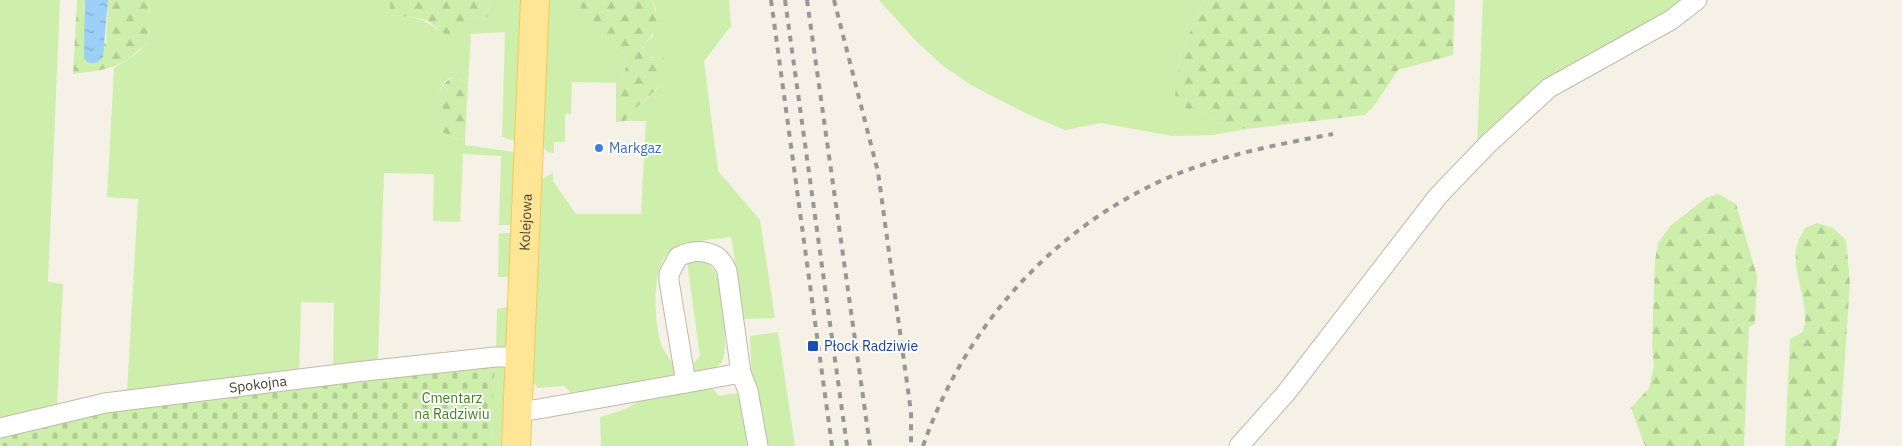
<svg xmlns="http://www.w3.org/2000/svg" width="1902" height="446" viewBox="0 0 1902 446" font-family="'IBM Plex Sans',sans-serif">
<defs>
<pattern id="forest-firs" width="22" height="20" patternUnits="userSpaceOnUse" patternTransform="scale(1.25)"><rect width="22" height="20" fill="#ceeeab"/><path d="M5 1l3.5 6h-7zM16 11l3.5 6h-7z" fill="#b2cd94"/></pattern>
<pattern id="cemetery-stones" width="16" height="16" patternUnits="userSpaceOnUse" patternTransform="scale(1.25)"><rect width="16" height="16" fill="#ceeeab"/><path d="M2 7V4a2 2 0 0 1 4 0v3zM10 15v-3a2 2 0 0 1 4 0v3z" fill="#b2cd94"/></pattern>
<pattern id="water-ripples" width="26" height="14" patternUnits="userSpaceOnUse" patternTransform="scale(1.25)"><rect width="26" height="14" fill="#9cd0f9"/><path d="M2 4q2-2 4 0t4 0M15 11q2-2 4 0t4 0" fill="none" stroke="#81aaca"/></pattern>
</defs>
<rect width="100%" height="100%" fill="#f5f1e7"/>
<!-- green -->
<path fill="#ceeeab" d="M 0,0 L 60,0 L 48,282 L 63,284 L 57,405 L 0,420 Z
M 150,0 L 390,0 L 390,15 C 409,16 424,18 438,30 L 468,20 L 487,17 L 490,0 L 521,0 L 515,141 L 502,137 L 505,32 L 471,34 L 468,84 C 463,81 456,75 450,78 C 436,83 435,121 443,132 C 448,138 458,139 465,140 L 465,145 L 514,152 L 511,225 L 499,225 L 501,156 L 463,154 L 460,222 L 433,221 L 434,174 L 384,173 L 378,360 L 333,367 L 334,303 L 301,302 L 299,375 L 127,393 L 138,199 L 107,197 L 114,68 L 137,53 L 148,41 Z
M 546,0 L 578,0 L 592,31 L 623,51 L 627,63 L 623,78 L 616,83 L 572,82 L 571,114 L 565,114 L 565,142 L 554,142 L 554,153 L 548,152 L 541,145 Z
M 653,0 L 729,0 L 731,26 L 704,61 L 718,171 L 760,220 L 775,318 L 744,319 L 731,237 C 716,239 684,241 672,250 C 650,264 654,321 661,344 C 664,352 670,359 675,367 L 674,374 L 661,381 L 571,393 L 564,386 L 538,388 L 533,382 L 542,179 L 553,173 L 553,181 L 576,214 L 641,214 L 646,121 L 625,121 C 636,103 658,97 663,75 L 654,57 L 647,58 L 643,55 L 644,44 L 653,36 L 656,9 Z
M 879,0 L 1204,0 L 1180,55 L 1178,71 L 1183,108 L 1199,111 L 1219,123 L 1247,129 L 1213,135 L 1172,136 L 1101,123 L 1065,130 L 1027,114 L 971,85 L 942,65 L 914,39 Z
M 1483,0 L 1688,0 L 1477,146 Z
M 499,233 L 511,233 L 509,277 L 498,277 Z
M 702,261 C 708,264 713,268 716,274 C 722,287 730,353 721,363 C 715,370 705,370 696,372 L 692,365 L 700,356 L 687,262 Z
M 508,307 L 506,350 L 496,351 L 497,309 Z
M 778,332 L 795,446 L 762,446 L 752,389 L 750,336 Z
M 495,361 L 505,368 L 501,446 L 491,446 Z
M 712,388 L 719,396 L 744,392 L 754,446 L 601,446 L 600,417 L 626,409 L 639,401 Z"/>
<!-- forest -->
<path fill="url(#forest-firs)" d="M 77,0 L 85,0 L 84,14 L 106,45 L 108,0 L 150,0 L 148,41 C 121,69 110,69 73,74 Z
M 390,0 L 490,0 L 487,17 L 468,20 L 467,32 L 446,35 L 428,21 L 412,17 L 390,15 Z
M 578,0 L 653,0 L 658,27 L 644,44 L 643,54 L 647,58 L 663,57 C 673,88 638,100 625,121 L 616,122 L 616,83 L 623,78 L 627,63 L 623,51 L 607,42 L 587,27 Z
M 1204,0 L 1455,0 L 1453,55 L 1398,70 L 1374,106 L 1365,115 L 1247,129 L 1219,123 L 1199,111 L 1183,108 L 1175,96 L 1180,55 Z
M 456,77 L 468,84 L 465,140 C 458,139 448,138 443,132 C 433,117 436,79 456,77 Z
M 1718,194 L 1736,204 L 1757,276 L 1755,324 L 1749,327 L 1744,446 L 1645,446 L 1631,408 L 1649,388 L 1654,366 L 1652,345 L 1655,261 L 1658,243 L 1670,226 L 1706,198 Z
M 1817,223 L 1833,228 L 1846,240 L 1850,283 L 1840,431 L 1836,446 L 1785,446 L 1790,339 L 1803,332 C 1811,305 1793,278 1796,250 C 1797,242 1802,234 1805,228 Z"/>
<!-- cemetery -->
<path fill="url(#cemetery-stones)" d="M 495,361 L 491,446 L 0,446 L 0,435 L 92,410 Z"/>
<!-- water -->
<path fill="url(#water-ripples)" d="M 85,0 L 108,0 L 103,57 C 98,63 94,65 87,62 L 84,57 Z"/>
<g fill="none" stroke-linecap="round" stroke-linejoin="round">
<defs>
<g id="minor">
<path d="M 686,383 L 741,373"/>
<path d="M 518,410 L 533,410 L 686,383 L 669,281 L 669,274 L 678,257 C 696,248 719,249 727,271 L 741,373 L 748,391 L 758,446"/>
<path id="s1" d="M 0,428 L 105,403 L 356,372 L 495,357 L 520,357"/>
<path d="M 1239,446 L 1286,393 L 1438,196 L 1488,144 L 1549,88 L 1671,20 L 1697,0"/>
</g>
<g id="primary">
<path id="s2" d="M 516,446 L 535,0"/>
</g>
</defs>
<!-- minor casing -->
<use href="#minor" stroke="#c2baa8" stroke-width="21"/>
<!-- primary casing -->
<use href="#primary" stroke="#f2c958" stroke-width="30"/>
<!-- minor -->
<use href="#minor" stroke="#fff" stroke-width="19"/>
<!-- primary -->
<use href="#primary" stroke="#ffe596" stroke-width="28"/>
<!-- rail -->
<path stroke="#979797" stroke-width="4" stroke-dasharray="6 6" stroke-linecap="butt" d="M 771,0 L 832,446
M 785,0 L 847,446
M 807,0 L 870,446
M 834,0 L 878,172 L 911,412 L 911,446
M 923,446 C 965,326 1054,226 1172,176 C 1223,155 1279,144 1333,134"/>
</g>
<!-- markers -->
<circle fill="#3f7fe0" stroke="#fff" stroke-width="2" cx="599" cy="148" r="5"/>
<rect fill="#1a4fb4" stroke="#fff" stroke-width="2" x="807" y="340" width="12" height="12" rx="2.5"/>
<g text-anchor="middle" dominant-baseline="central" stroke-width="4" stroke-linejoin="round" paint-order="stroke">
<!-- shop labels -->
<g font-size="14" fill="#366cbe" stroke="#fff" text-anchor="start">
<text x="609" y="148">Markgaz</text>
</g>
<!-- street labels -->
<g font-size="14" fill="#494235" stroke="#fff">
<text stroke="none"><textPath href="#s2" startOffset="224">Kolejowa</textPath></text>
<text stroke="none"><textPath href="#s1" startOffset="262">Spokojna</textPath></text>
</g>
<!-- transit labels -->
<g font-size="14" fill="#164399" stroke="#fff" text-anchor="start">
<text x="824" y="346">Płock Radziwie</text>
</g>
<!-- park labels -->
<g font-size="14" fill="#428321" stroke="#fff">
<text x="452" y="398">Cmentarz<tspan x="452" dy="16">na Radziwiu</tspan></text>
</g>
</g>
</svg>
